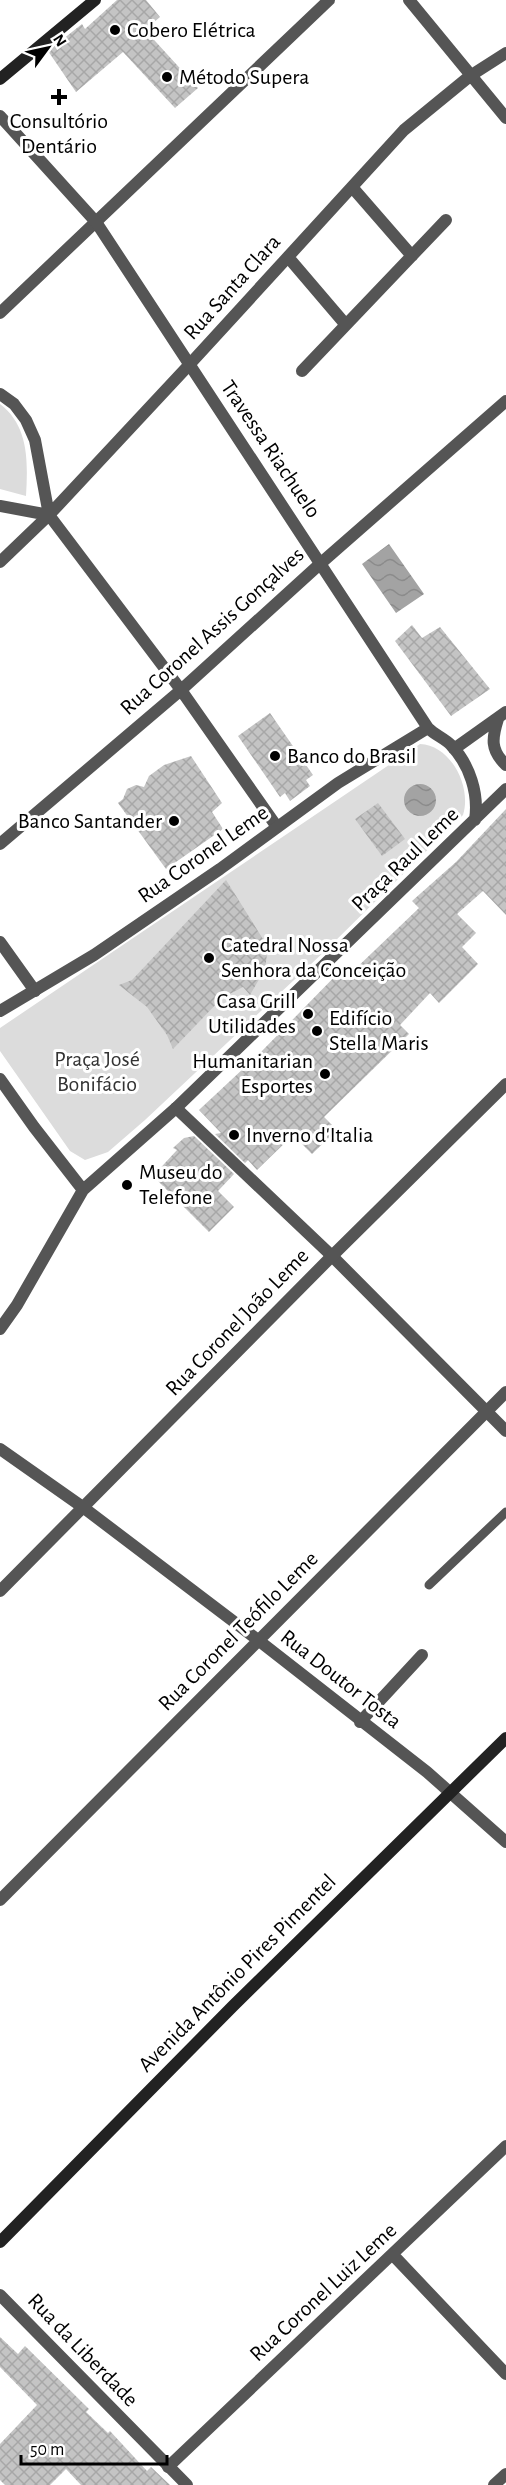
<svg xmlns="http://www.w3.org/2000/svg" width="506" height="2485" viewBox="0 0 506 2485" font-family="'Alegreya Sans',sans-serif">
<defs>
<pattern id="water-waves" width="16" height="10" patternUnits="userSpaceOnUse" patternTransform="scale(1.5)"><rect width="16" height="10" fill="#a3a3a3"/><path d="M0 5q4-4 8 0t8 0" fill="none" stroke="#8b8b8b"/></pattern>
<pattern id="building-cross-hatch" width="8" height="8" patternUnits="userSpaceOnUse" patternTransform="scale(1.5)"><rect width="8" height="8" fill="#c4c4c4"/><path d="M0 0l8 8M0 8l8-8" fill="none" stroke="#a7a7a7"/></pattern>
</defs>
<rect width="100%" height="100%" fill="#fff"/>
<!-- green -->
<path fill="#dcdcdc" fill-rule="evenodd" d="M 0,404 C 29,426 28,462 26,496 L 0,489 Z
M 420,744 C 451,745 472,787 463,815 L 326,950 L 145,1120 L 108,1152 L 85,1160 L 70,1151 L 0,1051 L 0,1028 ZM 416,785 L 427,786 L 436,798 L 435,803 L 417,816 L 408,811 L 411,787 Z"/>
<!-- water -->
<path fill="url(#water-waves)" d="M 389,544 L 424,594 L 396,613 L 362,564 Z
M404 800a16 16 0 1 1 32 0a16 16 0 1 1-32 0Z"/>
<!-- building -->
<path fill="url(#building-cross-hatch)" d="M 117,0 L 146,0 L 160,17 L 145,30 L 198,88 L 175,108 L 123,52 L 76,92 L 48,51 L 82,24 L 85,29 Z
M 412,625 L 422,638 L 440,627 L 490,689 L 451,716 L 395,641 Z
M 270,713 L 313,775 L 306,780 L 310,786 L 290,801 L 285,793 L 280,797 L 238,736 Z
M 191,756 L 222,803 L 212,812 L 223,829 L 166,869 L 118,803 L 123,799 L 127,789 L 136,785 L 144,787 L 149,776 L 164,765 Z
M 378,803 L 405,839 L 382,856 L 355,819 Z
M 506,809 L 506,915 L 483,891 L 457,914 L 476,933 L 462,947 L 478,964 L 439,1003 L 430,993 L 400,1025 L 409,1034 L 324,1117 L 337,1130 L 312,1154 L 293,1135 L 257,1170 L 248,1160 L 245,1163 L 215,1134 L 221,1133 L 199,1110 L 261,1052 L 345,966 L 351,973 L 419,908 L 412,901 L 456,862 Z
M 226,880 L 268,947 L 265,969 L 250,995 L 243,987 L 222,998 L 173,1049 L 167,1035 L 147,1007 L 119,985 L 132,980 Z
M 194,1136 L 234,1174 L 218,1191 L 234,1207 L 209,1232 L 153,1176 L 177,1150 L 173,1148 L 184,1138 Z
M 0,2337 L 18,2354 L 25,2346 L 89,2409 L 86,2412 L 108,2433 L 110,2431 L 147,2471 L 151,2467 L 170,2485 L 81,2485 L 66,2469 L 50,2485 L 5,2485 L 0,2480 L 0,2444 L 37,2405 L 0,2367 Z"/>
<g fill="none" stroke-linecap="round" stroke-linejoin="round">
<!-- service -->
<path stroke="#555" stroke-width="9" d="M 429,1585 L 506,1512"/>
<!-- minor -->
<path stroke="#555" stroke-width="12" d="M 409,0 L 506,118
M 352,187 L 412,256
M 288,257 L 346,325
M 0,313 L 329,0
M 302,371 L 446,220
M 0,394 L 14,404 L 26,420 L 35,440 L 49,515 L 181,690 L 277,827
M 0,506 L 49,515
M 0,562 L 49,515 L 189,365 L 404,130 L 470,76 L 506,53
M 0,844 L 181,690 L 321,563 L 506,401
M 0,942 L 35,991
M 176,1108 L 332,1256 L 506,1431
M 360,1722 L 422,1655
M 393,2255 L 506,2374
M 168,2467 L 506,2146
M 494,2485 L 506,2474"/>
<!-- tertiary -->
<path stroke="#555" stroke-width="12" d="M 0,116 L 96,222 L 428,728 C 435,735 444,738 451,745 C 470,765 479,794 475,820
M 498,719 C 492,738 490,750 506,765
M 454,749 L 506,712
M 0,1011 L 94,955 L 220,869 L 338,783 L 428,728
M 0,1079 L 34,1127 L 83,1190
M 0,1329 L 17,1305 L 83,1190 L 176,1108 L 506,789
M 0,1449 L 84,1508 L 258,1640 L 427,1772 L 506,1842
M 0,1591 L 332,1256 L 506,1084
M 0,1900 L 506,1392
M 0,2295 L 187,2485"/>
<!-- secondary -->
<path stroke="#222" stroke-width="12" d="M 0,79 L 95,0
M 0,2242 L 233,2006 L 506,1738"/>
</g>
<!-- markers -->
<g fill="#000" stroke="#fff" stroke-width="2">
<circle cx="115" cy="30" r="6"/>
<circle cx="167" cy="77" r="6"/>
<path d="M56 88h6v6h6v6h-6v6h-6v-6h-6v-6h6z"/>
<circle cx="275" cy="756" r="6"/>
<circle cx="174" cy="821" r="6"/>
<circle cx="209" cy="958" r="6"/>
<circle cx="308" cy="1014" r="6"/>
<circle cx="317" cy="1031" r="6"/>
<circle cx="325" cy="1074" r="6"/>
<circle cx="234" cy="1135" r="6"/>
<circle cx="127" cy="1185" r="6"/>
</g>
<g text-anchor="middle" dominant-baseline="central" stroke-width="6" stroke-linejoin="round" paint-order="stroke">
<!-- poi labels -->
<g font-size="22" fill="#000" stroke="#fff" text-anchor="start">
<text x="127" y="30">Cobero Elétrica</text>
<text x="179" y="77">Método Supera</text>
<text x="59" y="121" text-anchor="middle">Consultório<tspan x="59" dy="25">Dentário</tspan></text>
<text x="287" y="756">Banco do Brasil</text>
<text x="162" y="821" text-anchor="end">Banco Santander</text>
<text x="221" y="945">Catedral Nossa<tspan x="221" dy="25">Senhora da Conceição</tspan></text>
<text x="296" y="1001" text-anchor="end">Casa Grill<tspan x="296" dy="25">Utilidades</tspan></text>
<text x="329" y="1018">Edifício<tspan x="329" dy="25">Stella Maris</tspan></text>
<text x="313" y="1061" text-anchor="end">Humanitarian<tspan x="313" dy="25">Esportes</tspan></text>
<text x="246" y="1135">Inverno d'Italia</text>
<text x="139" y="1172">Museu do<tspan x="139" dy="25">Telefone</tspan></text>
</g>
<!-- street labels -->
<g font-size="22" fill="#000" stroke="#fff">
<text transform="translate(232 287) rotate(-48)">Rua Santa Clara</text>
<text transform="translate(271 449) rotate(56)">Travessa Riachuelo</text>
<text transform="translate(212 631) rotate(-42)">Rua Coronel Assis Gonçalves</text>
<text transform="translate(203 854) rotate(-35)">Rua Coronel Leme</text>
<text transform="translate(405 859) rotate(-44)">Praça Raul Leme</text>
<text transform="translate(237 1322) rotate(-46)">Rua Coronel João Leme</text>
<text transform="translate(238 1631) rotate(-45)">Rua Coronel Teófilo Leme</text>
<text transform="translate(341 1679) rotate(38)">Rua Doutor Tosta</text>
<text transform="translate(237 1973) rotate(-45)">Avenida Antônio Pires Pimentel</text>
<text transform="translate(323 2292) rotate(-43)">Rua Coronel Luiz Leme</text>
<text transform="translate(83 2350) rotate(46)">Rua da Liberdade</text>
</g>
<!-- park labels -->
<g font-size="22" fill="#333" stroke="#fff">
<text x="97" y="1059">Praça José<tspan x="97" dy="25">Bonifácio</tspan></text>
</g>
</g>
<!-- north arrow -->
<g transform="translate(48 48) rotate(57)" stroke="#ffffff" stroke-width="4.5" paint-order="stroke">
<path d="M0-4.5L10 22L0 15L-10 22Z" fill="#000000"/>
<text y="-9" font-size="16" font-weight="bold" text-anchor="middle" fill="#000000">N</text>
</g>
<!-- scale -->
<path d="M21 2455v9h146v-9" fill="none" stroke="#000000" stroke-width="3"/>
<text x="30" y="2455" font-size="18" fill="#000000" stroke="#ffffff" stroke-width="4.5" paint-order="stroke">50 m</text>
</svg>
